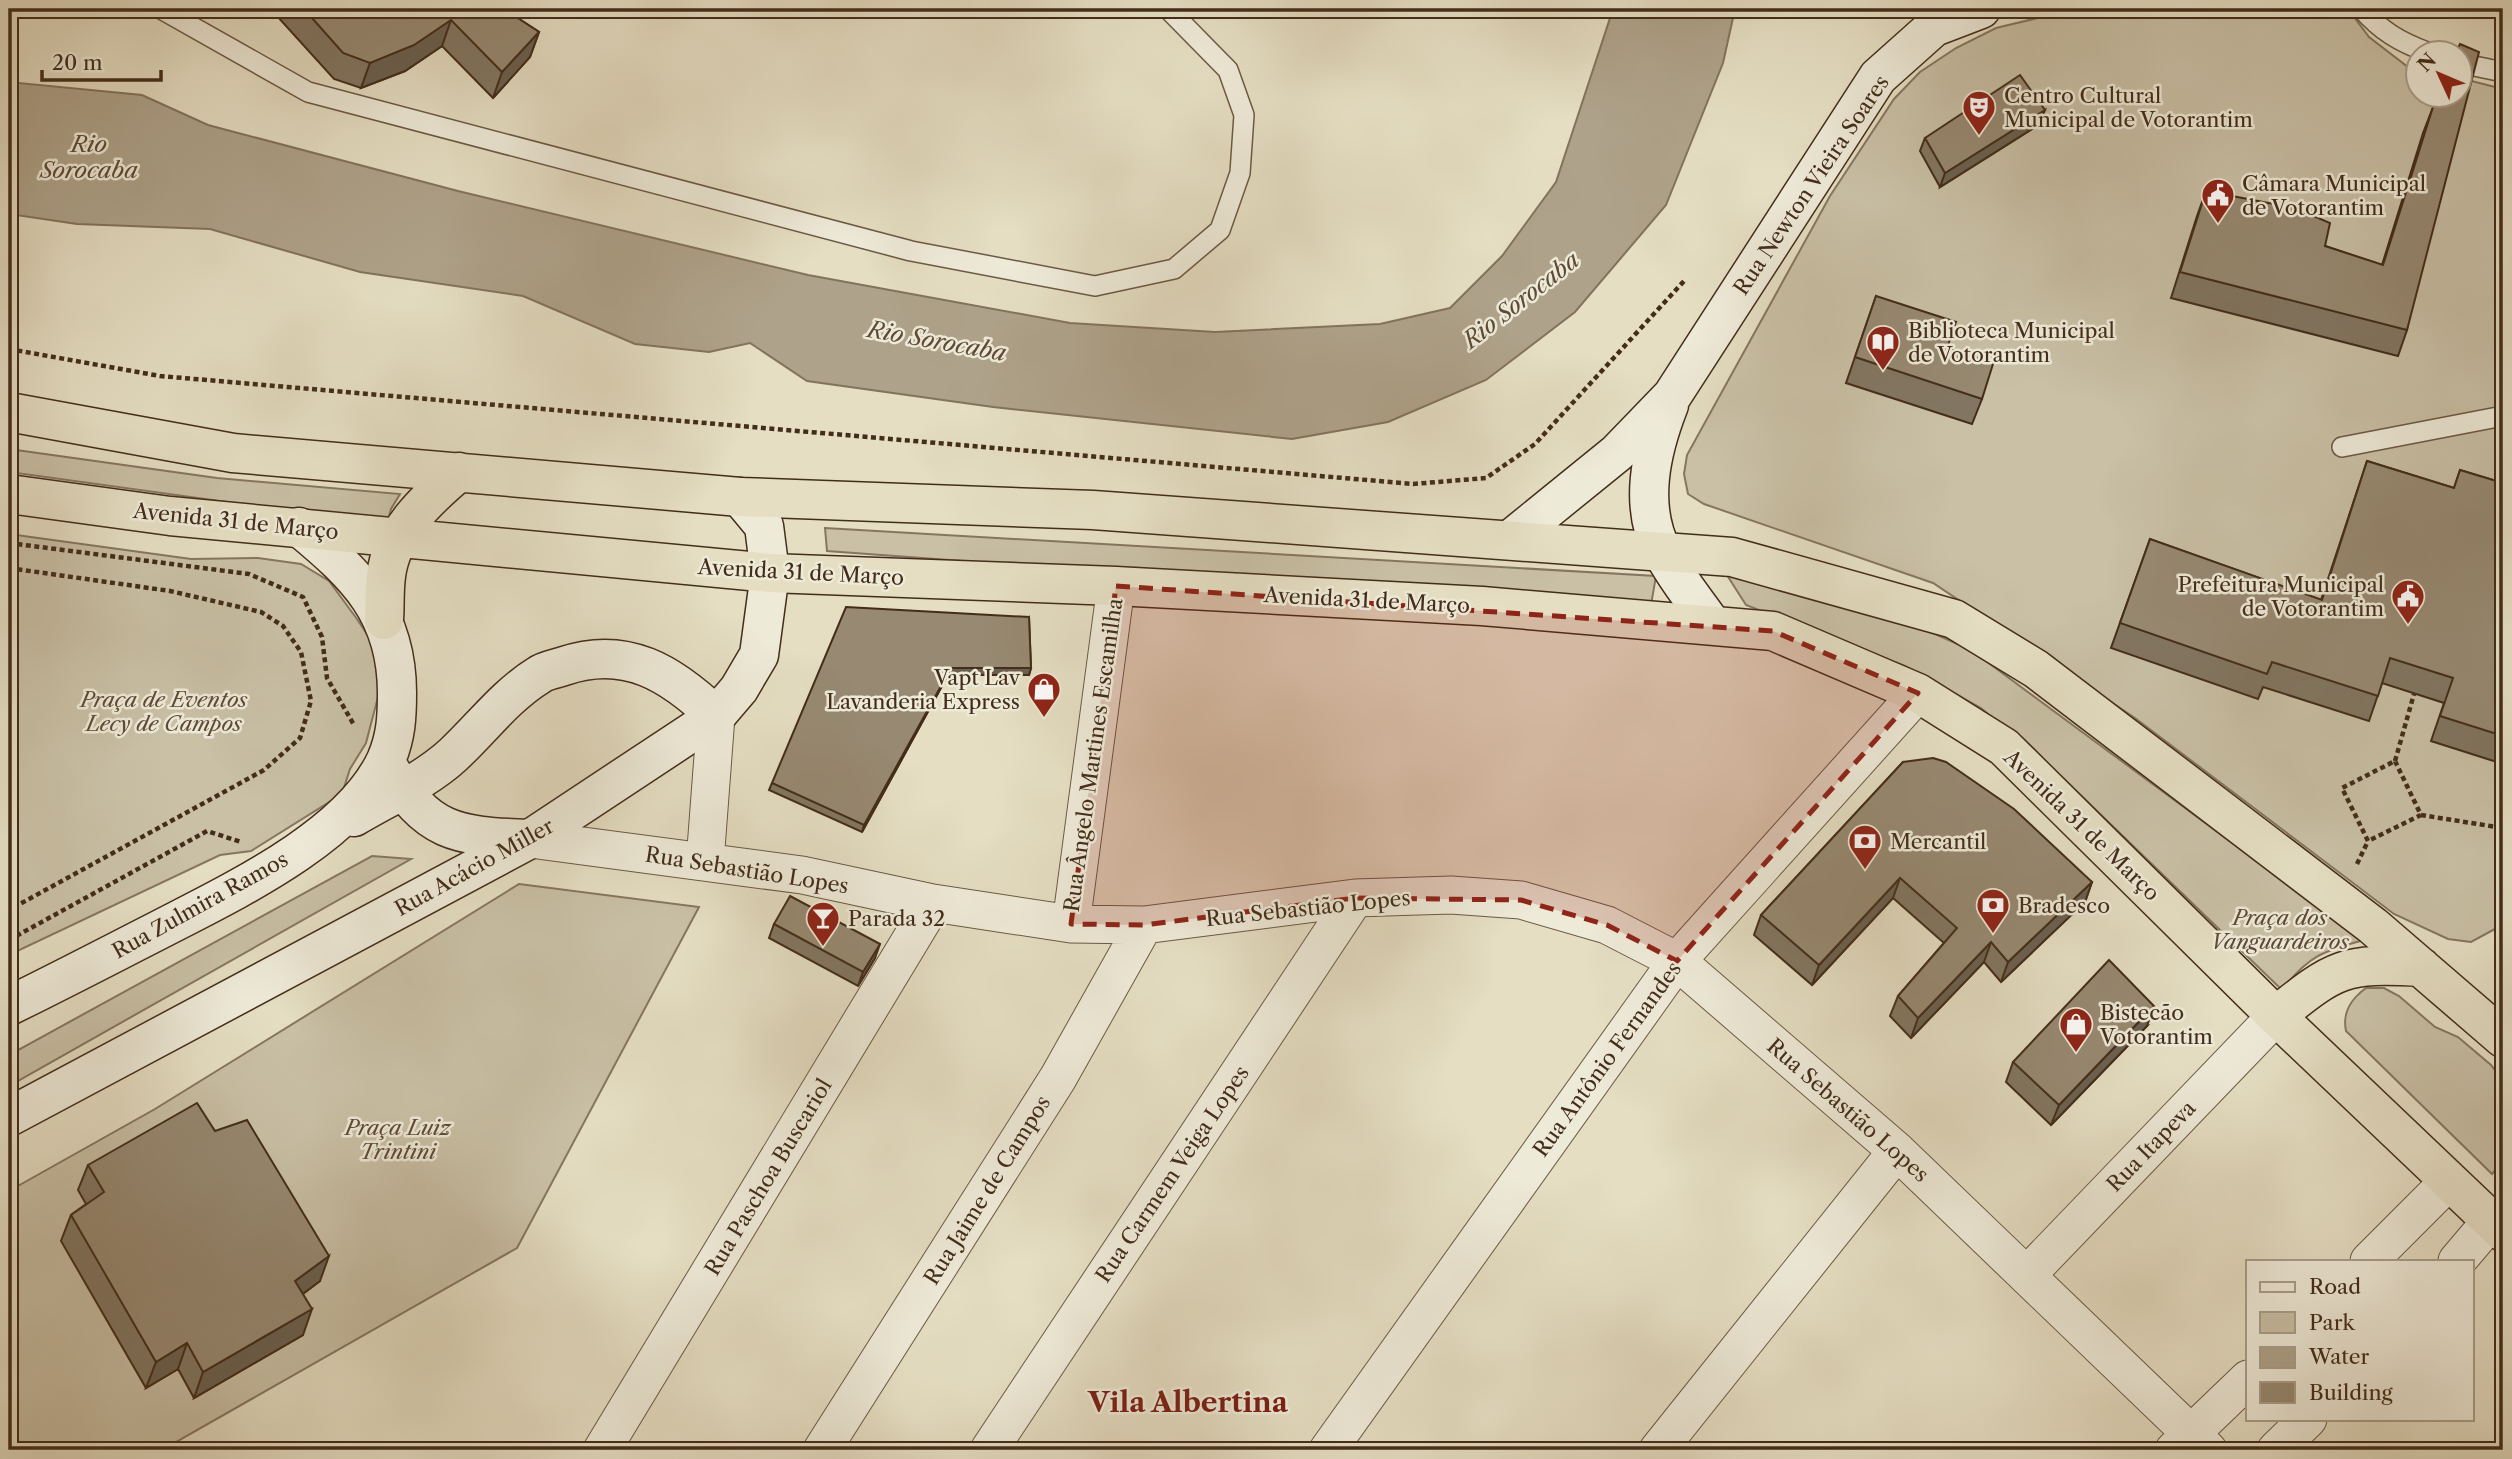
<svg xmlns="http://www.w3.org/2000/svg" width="2512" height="1459" viewBox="0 0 2512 1459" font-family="'Libre Caslon Text',serif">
<rect width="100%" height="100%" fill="#e5dec3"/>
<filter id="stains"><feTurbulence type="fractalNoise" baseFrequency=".00286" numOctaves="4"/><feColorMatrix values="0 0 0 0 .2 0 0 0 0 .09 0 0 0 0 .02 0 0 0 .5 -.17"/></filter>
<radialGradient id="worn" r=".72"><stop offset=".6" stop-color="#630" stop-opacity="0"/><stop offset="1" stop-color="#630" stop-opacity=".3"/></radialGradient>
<!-- green -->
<path fill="#c9c0a6" stroke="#867660" stroke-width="2" d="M 2116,9 L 2348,9 L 2369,37 L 2417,74 L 2418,94 L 2460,94 L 2460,78 L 2503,89 L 2503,906 L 2495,929 L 2471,942 L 2448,939 L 2394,914 L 2135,718 L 1933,583 L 1704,504 L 1688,494 L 1684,474 L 1687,455 L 1830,196 L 1894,99 L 1920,72 L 1956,48 L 1996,28 L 2046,16 Z
M 9,449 L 217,478 L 400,494 L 391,509 L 387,524 L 9,472 Z
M 825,528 L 1656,576 L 1650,611 L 827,551 Z
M 9,534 L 191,559 L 258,558 L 301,564 L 329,581 L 357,619 L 374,645 L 379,693 L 366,743 L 350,769 L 342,794 L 251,851 L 220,855 L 9,955 Z
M 1725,572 L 1872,606 L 1971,650 L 2364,940 C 2323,951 2308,956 2282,990 L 2065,780 L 1981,708 L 1905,666 L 1746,605 Z
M 372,856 L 411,859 L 9,1086 L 9,1055 Z
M 519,884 L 699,907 L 517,1248 L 162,1450 L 9,1450 L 9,1191 L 155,1109 Z
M 2366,988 L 2384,988 L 2399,996 L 2435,1027 L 2458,1037 L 2491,1065 L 2503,1081 L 2503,1161 L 2492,1174 L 2346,1031 C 2342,1012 2351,999 2366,988 Z"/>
<!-- water -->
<path fill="#aea28a" stroke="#83735d" stroke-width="2" d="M 1613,9 L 1735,9 L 1723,63 L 1666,205 L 1575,312 L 1486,380 L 1388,422 L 1292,439 L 993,407 L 807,381 L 750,343 L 709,352 L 635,344 L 523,296 L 360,272 L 210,229 L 77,224 L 9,214 L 9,82 L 142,95 L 208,125 L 458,191 L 808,275 L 1070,323 L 1215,332 L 1380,324 L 1450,308 L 1502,256 L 1556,182 Z"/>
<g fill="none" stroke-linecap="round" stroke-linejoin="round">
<defs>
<path id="lane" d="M 161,9 L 308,92 L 911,251 L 1095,286 L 1174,269 L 1220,230 L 1240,173 L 1244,115 L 1228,70 L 1168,9
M 2362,9 C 2381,31 2400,42 2427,52
M 2460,63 L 2503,72
M 2342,447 L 2503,416"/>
<path id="street" d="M 530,839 L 802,875 L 933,903 L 1071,924 L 1144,925 L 1355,898 L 1451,895 L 1521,900 L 1607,925 L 1677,961 L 1897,1151 L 2208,1450
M 705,862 L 716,716
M 1071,924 L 1116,586
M 2369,1261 L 2448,1182
M 2457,1261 L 2491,1221
M 2027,1275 L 2276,1016
M 602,1450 L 933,903
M 822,1450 L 1058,1078 L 1144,925
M 989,1450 L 1355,898
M 1328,1450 L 1677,961 L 1918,693
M 1658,1450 L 1897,1151
M 2174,1450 L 2248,1379
M 2276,1450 L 2308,1419"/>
<path id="secondary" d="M 1669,405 C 1651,451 1638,506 1663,553 C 1676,578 1696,602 1712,625
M 1511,539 L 1617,453 L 1672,396 L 1878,77 L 1934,27 L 1981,9
M 388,766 C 427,833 455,836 529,839
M 354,817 C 386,798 426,780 453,755 C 482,728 505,696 539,675 C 546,670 556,669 564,666 C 626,645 671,673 716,716
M 9,1006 C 58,982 106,957 155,932 C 228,894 350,838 386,760 C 396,737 397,717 397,693 C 397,613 357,575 299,527
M 9,1117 L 530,839 L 716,716 L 739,689 L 759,655 L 770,573 L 764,526 L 740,497"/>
<path id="highway" d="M 9,412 L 233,453 L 740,497 L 1093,510 L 1732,557 L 1954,619 L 2036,669 L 2373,926 L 2503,1038
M 9,494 L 170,516 L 770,573 L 1116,586 L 1482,606 L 1773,631 L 1918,693 L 2004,747 L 2276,1016 L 2503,1232
M 384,620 C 385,606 384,591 386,576 C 391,532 427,499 459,472
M 2276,1016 C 2336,967 2344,963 2421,967"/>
</defs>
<!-- lane casing -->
<use href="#lane" stroke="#6c5944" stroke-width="22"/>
<!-- street casing -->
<use href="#street" stroke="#6c5944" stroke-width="39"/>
<!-- secondary casing -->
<use href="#secondary" stroke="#432d1a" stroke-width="41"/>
<!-- highway casing -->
<use href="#highway" stroke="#432d1a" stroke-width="41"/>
<!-- path -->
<path stroke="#432d1a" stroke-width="4.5" stroke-dasharray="5 3.5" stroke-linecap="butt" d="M 9,349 L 160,376 L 1413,484 L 1486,478 L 1535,444 L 1684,281
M 9,543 L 249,574 L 303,597 L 322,637 L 327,678 L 354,725
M 9,568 L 170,591 L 261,612 L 283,626 L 301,652 L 311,701 L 300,738 L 264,770 L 9,910
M 2395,761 L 2421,815 L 2368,841 L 2342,788 Z
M 2395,761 L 2414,694
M 2421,815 L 2503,828
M 2357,864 L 2368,841
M 9,940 L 207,831 L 241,842"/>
<!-- lane -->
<use href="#lane" stroke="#eeead8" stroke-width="19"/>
<!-- street -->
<use href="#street" stroke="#eeead8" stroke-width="37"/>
<!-- secondary -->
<use href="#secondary" stroke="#eeead8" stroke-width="38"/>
<!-- highway -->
<use href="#highway" stroke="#e5dec3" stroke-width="38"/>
</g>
<!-- wall -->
<path fill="#827662" stroke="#432d1a" stroke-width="2" d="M 269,9 L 504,9 L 539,32 L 530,57 L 493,98 L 442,46 L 405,71 L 361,88 L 334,79 L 277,16 Z
M 2433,107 L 2407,330 L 2398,356 L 2171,298 L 2197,216 L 2206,191 L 2325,246 L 2382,265 L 2423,133 Z
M 2040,124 L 1940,187 L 1920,151 L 1925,138 Z
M 1876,296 L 1947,348 L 1982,399 L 1972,424 L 1846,383 Z
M 2367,461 L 2454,488 L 2460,470 L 2503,483 L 2503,764 L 2431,741 L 2444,703 L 2382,683 L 2369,721 L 2263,687 L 2258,699 L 2111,648 L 2150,539 L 2321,600 Z
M 1029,617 L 1031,668 L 1029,675 L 948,675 L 862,832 L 769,790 L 772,783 Z
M 1903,762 L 2092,882 L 2085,902 L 2001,982 L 1984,962 L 1911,1038 L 1890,1016 L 1898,996 L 1944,943 L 1893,898 L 1812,985 L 1754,935 L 1761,915 Z
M 774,924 L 875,958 L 858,986 L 769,938 Z
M 2147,1026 L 2051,1125 L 2006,1082 L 2013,1062 Z
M 215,1131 L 320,1281 L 303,1294 L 303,1335 L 194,1398 L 178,1369 L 146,1388 L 61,1241 L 71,1215 L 86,1204 L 78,1190 L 88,1165 Z"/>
<!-- shaded-wall -->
<path fill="#6a6050" stroke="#432d1a" stroke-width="2" d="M 451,20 L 442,46 L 405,71 L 361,88 L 370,63 Z
M 539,32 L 530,57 L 493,98 L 502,72 Z
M 2045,110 L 2040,124 L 1940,187 L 1945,173 Z
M 951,668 L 1031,668 L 1029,675 L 948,675 L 862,832 L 864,825 Z
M 1900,878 L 1893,898 L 1812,985 L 1819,965 Z
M 2092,882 L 2085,902 L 2001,982 L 2008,962 Z
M 1991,942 L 1984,962 L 1911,1038 L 1918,1018 Z
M 880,944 L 875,958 L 858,986 L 863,972 Z
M 2154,1006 L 2147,1026 L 2051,1125 L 2059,1105 Z
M 329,1256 L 320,1281 L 285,1307 L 295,1281 Z
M 312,1309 L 303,1335 L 194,1398 L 203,1372 Z
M 187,1343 L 178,1369 L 146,1388 L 156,1362 Z"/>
<!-- building -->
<path fill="#978972" stroke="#432d1a" stroke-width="2" d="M 304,9 L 504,9 L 539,32 L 502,72 L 451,20 L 414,45 L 370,63 L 343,53 Z
M 2460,44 L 2479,52 L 2407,330 L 2180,272 L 2206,191 L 2295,208 L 2330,223 L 2325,246 L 2383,265 L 2433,107 L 2438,94 L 2460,94 L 2460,52 L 2456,52 Z
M 2020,75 L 2045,110 L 1945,173 L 1925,138 Z
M 1876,296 L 1956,322 L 1947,348 L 1993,364 L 1982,399 L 1855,357 Z
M 2367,461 L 2454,488 L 2460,470 L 2503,483 L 2503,736 L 2440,716 L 2453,678 L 2390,658 L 2378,696 L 2272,662 L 2267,674 L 2120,623 L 2150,539 L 2322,600 Z
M 846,607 L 1029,617 L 1031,668 L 951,668 L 864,825 L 772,783 Z
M 1933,758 L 1946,762 L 2014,809 L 2092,882 L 2008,962 L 1991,942 L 1918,1018 L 1898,996 L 1957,928 L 1900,878 L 1819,965 L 1761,915 L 1903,762 Z
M 790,896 L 880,944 L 863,972 L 774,924 Z
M 2109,960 L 2154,1006 L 2059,1105 L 2013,1062 Z
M 197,1103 L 215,1131 L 247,1120 L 329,1256 L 295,1281 L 312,1309 L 203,1372 L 187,1343 L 156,1362 L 71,1215 L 104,1192 L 88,1165 Z"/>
<!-- marked area -->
<path fill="#8f2418" fill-opacity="0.2" stroke="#8f2418" stroke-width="5" stroke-dasharray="14 9" stroke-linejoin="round" d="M 1116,586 L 1773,631 L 1918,693 L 1677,961 L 1607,925 L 1521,900 L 1355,898 L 1144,925 L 1071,924 Z"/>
<!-- icons -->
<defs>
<symbol id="theatre-pin" viewBox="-11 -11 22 30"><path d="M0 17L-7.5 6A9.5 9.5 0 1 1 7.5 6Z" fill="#8f2418" stroke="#eeead8"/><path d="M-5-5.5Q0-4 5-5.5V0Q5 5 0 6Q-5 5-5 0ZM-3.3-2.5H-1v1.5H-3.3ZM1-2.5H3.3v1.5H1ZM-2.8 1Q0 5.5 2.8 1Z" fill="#fff"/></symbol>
<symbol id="civic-pin" viewBox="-11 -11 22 30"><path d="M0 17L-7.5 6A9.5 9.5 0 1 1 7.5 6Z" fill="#8f2418" stroke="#eeead8"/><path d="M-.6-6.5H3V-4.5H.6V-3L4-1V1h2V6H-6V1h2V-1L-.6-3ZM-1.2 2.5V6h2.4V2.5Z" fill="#fff"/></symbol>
<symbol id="library-pin" viewBox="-11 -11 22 30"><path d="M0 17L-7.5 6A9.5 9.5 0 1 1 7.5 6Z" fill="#8f2418" stroke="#eeead8"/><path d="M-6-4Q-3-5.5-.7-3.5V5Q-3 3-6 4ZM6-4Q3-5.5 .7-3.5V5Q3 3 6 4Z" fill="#fff"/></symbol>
<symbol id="shop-pin" viewBox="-11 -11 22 30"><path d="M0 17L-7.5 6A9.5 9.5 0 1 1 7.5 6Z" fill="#8f2418" stroke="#eeead8"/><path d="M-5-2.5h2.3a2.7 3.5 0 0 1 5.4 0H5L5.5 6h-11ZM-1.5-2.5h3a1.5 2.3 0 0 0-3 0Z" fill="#fff"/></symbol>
<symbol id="bank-pin" viewBox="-11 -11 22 30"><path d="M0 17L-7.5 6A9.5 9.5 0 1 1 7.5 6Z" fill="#8f2418" stroke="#eeead8"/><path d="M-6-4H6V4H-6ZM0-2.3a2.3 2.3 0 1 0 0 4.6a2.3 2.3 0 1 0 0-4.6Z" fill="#fff"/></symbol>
<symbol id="bar-pin" viewBox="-11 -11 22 30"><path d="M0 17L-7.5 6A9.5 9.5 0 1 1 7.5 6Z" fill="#8f2418" stroke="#eeead8"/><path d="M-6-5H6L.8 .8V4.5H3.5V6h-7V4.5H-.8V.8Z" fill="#fff"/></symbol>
</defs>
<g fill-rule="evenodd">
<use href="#theatre-pin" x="1960" y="88" width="38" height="52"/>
<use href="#civic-pin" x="2199" y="176" width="38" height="52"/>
<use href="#library-pin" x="1864" y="323" width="38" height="52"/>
<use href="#civic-pin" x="2389" y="577" width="38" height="52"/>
<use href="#shop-pin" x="1025" y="670" width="38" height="52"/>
<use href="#bank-pin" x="1846" y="822" width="38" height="52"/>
<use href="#bank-pin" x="1974" y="886" width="38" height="52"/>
<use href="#bar-pin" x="804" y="899" width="38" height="52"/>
<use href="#shop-pin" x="2057" y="1005" width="38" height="52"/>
</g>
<g text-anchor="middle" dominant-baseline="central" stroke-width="5" stroke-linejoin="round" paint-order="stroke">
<!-- poi labels -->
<g font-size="21" fill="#432d1a" stroke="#eeead8" text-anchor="start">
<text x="2004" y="95">Centro Cultural<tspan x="2004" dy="24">Municipal de Votorantim</tspan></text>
<text x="2242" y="183">Câmara Municipal<tspan x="2242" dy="24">de Votorantim</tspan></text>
<text x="1908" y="330">Biblioteca Municipal<tspan x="1908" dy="24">de Votorantim</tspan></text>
<text x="2384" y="584" text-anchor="end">Prefeitura Municipal<tspan x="2384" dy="24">de Votorantim</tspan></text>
<text x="1020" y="677" text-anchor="end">Vapt Lav<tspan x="1020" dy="24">Lavanderia Express</tspan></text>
<text x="1890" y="841">Mercantil</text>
<text x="2018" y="905">Bradesco</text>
<text x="848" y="918">Parada 32</text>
<text x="2100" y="1012">Bistecão<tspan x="2100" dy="24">Votorantim</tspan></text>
</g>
<!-- street labels -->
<g font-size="21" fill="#432d1a" stroke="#eeead8">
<text transform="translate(1811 185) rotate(-56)">Rua Newton Vieira Soares</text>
<text transform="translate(236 521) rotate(6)">Avenida 31 de Março</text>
<text transform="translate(801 572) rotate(3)">Avenida 31 de Março</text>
<text transform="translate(1367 600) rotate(3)">Avenida 31 de Março</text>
<text transform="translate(1093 755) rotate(-82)">Rua Ângelo Martines Escamilha</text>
<text transform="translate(2082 825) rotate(44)">Avenida 31 de Março</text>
<text transform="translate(474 867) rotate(-29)">Rua Acácio Miller</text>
<text transform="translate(747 870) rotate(9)">Rua Sebastião Lopes</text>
<text transform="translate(200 905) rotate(-29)">Rua Zulmira Ramos</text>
<text transform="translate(1308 908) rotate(-6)">Rua Sebastião Lopes</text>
<text transform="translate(1607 1059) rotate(-54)">Rua Antônio Fernandes</text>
<text transform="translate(1848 1110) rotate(41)">Rua Sebastião Lopes</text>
<text transform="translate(2151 1146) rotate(-46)">Rua Itapeva</text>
<text transform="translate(1172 1174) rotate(-56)">Rua Carmem Veiga Lopes</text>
<text transform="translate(768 1177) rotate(-59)">Rua Paschoa Buscariol</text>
<text transform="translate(987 1190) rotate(-58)">Rua Jaime de Campos</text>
</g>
<!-- park labels -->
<g font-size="21" font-style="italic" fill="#5e4a36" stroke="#eeead8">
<text x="164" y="699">Praça de Eventos<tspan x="164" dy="24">Lecy de Campos</tspan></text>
<text x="2280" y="917">Praça dos<tspan x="2280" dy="24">Vanguardeiros</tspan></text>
<text x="398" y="1127">Praça Luiz<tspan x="398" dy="24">Trintini</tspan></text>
</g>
<!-- water labels -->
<g font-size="23" font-style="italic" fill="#5e4a36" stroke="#eeead8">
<text x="89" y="144">Rio<tspan x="89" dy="26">Sorocaba</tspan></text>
<text transform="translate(1521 300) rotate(-38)">Rio Sorocaba</text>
<text transform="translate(937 341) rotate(10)">Rio Sorocaba</text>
</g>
<!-- district labels -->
<g font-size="28" font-weight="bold" fill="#7a1f14" stroke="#eeead8">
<text x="1188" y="1402">Vila Albertina</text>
</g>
</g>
<!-- margin -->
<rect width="2512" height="1459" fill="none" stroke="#e5dec3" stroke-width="35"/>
<rect x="10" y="10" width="2491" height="1438" fill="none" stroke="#432d1a" stroke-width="3.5"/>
<rect x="18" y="18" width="2477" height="1424" fill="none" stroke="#432d1a" stroke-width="2"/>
<!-- legend -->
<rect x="2246" y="1260" width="228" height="161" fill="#eeead8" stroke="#aa9e8c" stroke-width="2"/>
<rect x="2260" y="1282" width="35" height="10" fill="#eeead8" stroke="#aa9e8c" stroke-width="2"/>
<text x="2309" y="1294" font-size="21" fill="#432d1a">Road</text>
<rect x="2260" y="1312" width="35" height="21" fill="#c9c0a6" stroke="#aa9e8c" stroke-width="2"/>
<text x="2309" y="1330" font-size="21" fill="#432d1a">Park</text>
<rect x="2260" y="1347" width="35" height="21" fill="#aea28a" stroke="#aa9e8c" stroke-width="2"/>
<text x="2309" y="1364" font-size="21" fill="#432d1a">Water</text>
<rect x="2260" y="1382" width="35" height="21" fill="#978972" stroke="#aa9e8c" stroke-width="2"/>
<text x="2309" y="1400" font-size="21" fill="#432d1a">Building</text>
<!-- north arrow -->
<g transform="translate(2439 74) rotate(314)"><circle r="33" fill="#eeead8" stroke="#aa9e8c" stroke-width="2"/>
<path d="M0-5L12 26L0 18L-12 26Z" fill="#8f2418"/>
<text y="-10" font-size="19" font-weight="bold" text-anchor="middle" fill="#432d1a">N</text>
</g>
<!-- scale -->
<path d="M42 70v10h119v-10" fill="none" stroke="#432d1a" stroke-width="3.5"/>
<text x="52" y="70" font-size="21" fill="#432d1a" stroke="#eeead8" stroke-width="5" paint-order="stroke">20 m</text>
<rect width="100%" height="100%" filter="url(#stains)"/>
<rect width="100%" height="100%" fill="url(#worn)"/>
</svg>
